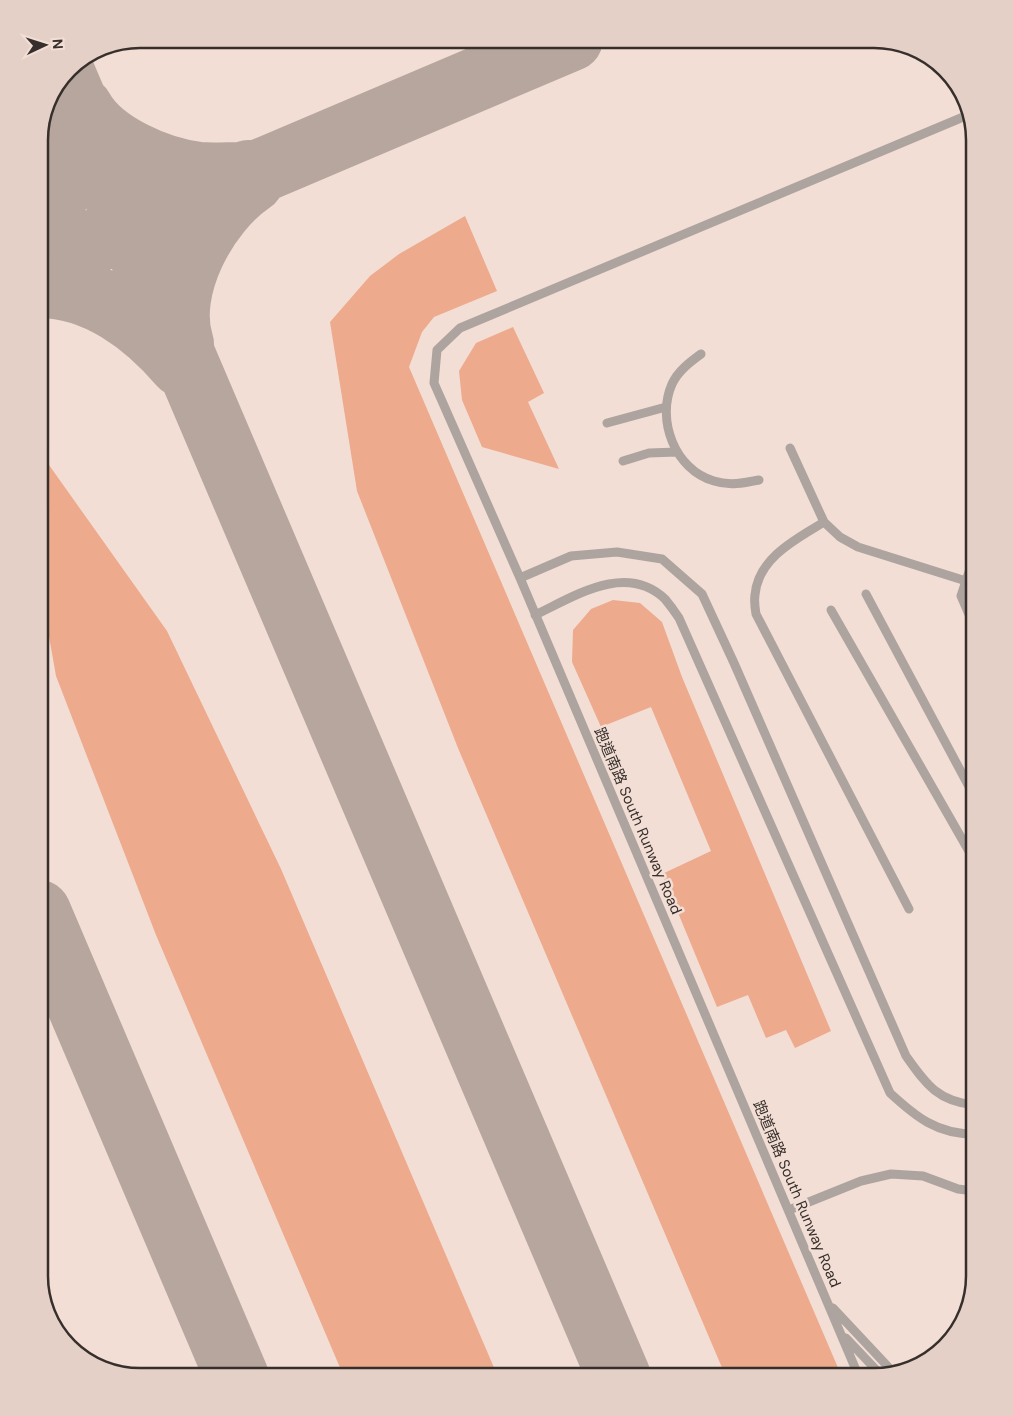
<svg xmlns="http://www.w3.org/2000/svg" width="1013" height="1416" viewBox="0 0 1013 1416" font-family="'DM Sans','Noto Sans TC',sans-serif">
<rect width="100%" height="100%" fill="#f3ded5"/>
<!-- green -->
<path fill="#edaa8c" d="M 465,216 L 497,291 L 434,317 L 422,332 L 409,367 L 842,1377 L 726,1377 L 458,748 L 357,491 L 330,322 L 370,276 L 399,254 Z
M 513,327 L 544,393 L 528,402 L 559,469 L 482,447 L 462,400 L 459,371 L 476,343 Z
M 39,463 L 49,465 L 167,631 L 281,869 L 498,1377 L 344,1377 L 156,935 L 56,676 L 39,580 Z
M 613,600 L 640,603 L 662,622 L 682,677 L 831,1031 L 795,1048 L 786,1030 L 766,1038 L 748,995 L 717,1007 L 662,874 L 711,851 L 651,707 L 601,727 L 572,662 L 573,630 L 591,609 Z"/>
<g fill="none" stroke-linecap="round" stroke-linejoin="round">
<!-- taxiway -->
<path stroke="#b6a69e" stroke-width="64" d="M 64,75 L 619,1377
M 81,108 C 101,145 159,169 199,174 C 213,175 228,174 242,174 L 248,172
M 39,232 C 55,208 65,176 67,147 C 68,129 63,111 64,92
M 39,265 L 571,39
M 39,286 C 96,286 145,323 181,365
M 182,344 C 164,289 206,212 252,181
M 39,912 L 237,1377"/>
<!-- lane -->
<path stroke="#ada4a0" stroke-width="9" d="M 701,354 C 690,362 678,371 672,384 C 656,420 675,470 714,481 C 729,486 744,483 759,480
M 607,423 L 666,407
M 790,448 L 824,522 L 840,537 L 858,547 L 966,581
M 623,461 L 649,453 L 677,452
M 824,522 C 796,539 758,558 755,595 C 754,601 755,608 756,614 L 909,909
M 520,578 L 571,556 L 617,552 L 662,559 L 702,594 L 734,663 L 906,1056 C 926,1084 937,1101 974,1105
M 866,594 L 974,796
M 831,610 L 974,860
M 535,615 C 575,596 626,562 665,599 C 670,605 675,612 679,618 L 890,1093 C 916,1117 937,1134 974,1134
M 974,626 L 961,596 L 971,566 L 974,564
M 789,1210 L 861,1181 L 891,1174 L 923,1176 L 958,1189 L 974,1191
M 833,1308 L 893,1372
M 846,1338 L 881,1375
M 859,1377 L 520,578 L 434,383 L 437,350 L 460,328 L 968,115"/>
</g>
<g text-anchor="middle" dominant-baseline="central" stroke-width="5" stroke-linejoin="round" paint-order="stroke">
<!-- street labels -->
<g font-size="15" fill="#362f2b" stroke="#f3ded5">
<text transform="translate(638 821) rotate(67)">跑道南路 South Runway Road</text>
<text transform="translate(797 1194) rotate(67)">跑道南路 South Runway Road</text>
</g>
</g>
<!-- crop -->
<path d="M0 0H1013V1416H0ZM140 48H874A92 92 0 0 1 966 140V1276A92 92 0 0 1 874 1368H140A92 92 0 0 1 48 1276V140A92 92 0 0 1 140 48Z" fill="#e4d0c7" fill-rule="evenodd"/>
<path fill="none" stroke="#362f2b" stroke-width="2.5" d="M140 48H874A92 92 0 0 1 966 140V1276A92 92 0 0 1 874 1368H140A92 92 0 0 1 48 1276V140A92 92 0 0 1 140 48Z"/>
<!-- north arrow -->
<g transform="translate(45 45) rotate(86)" stroke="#f3ded5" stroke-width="4" paint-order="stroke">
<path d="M0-4L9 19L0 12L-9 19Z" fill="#362f2b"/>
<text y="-8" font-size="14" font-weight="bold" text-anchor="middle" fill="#362f2b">N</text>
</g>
</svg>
